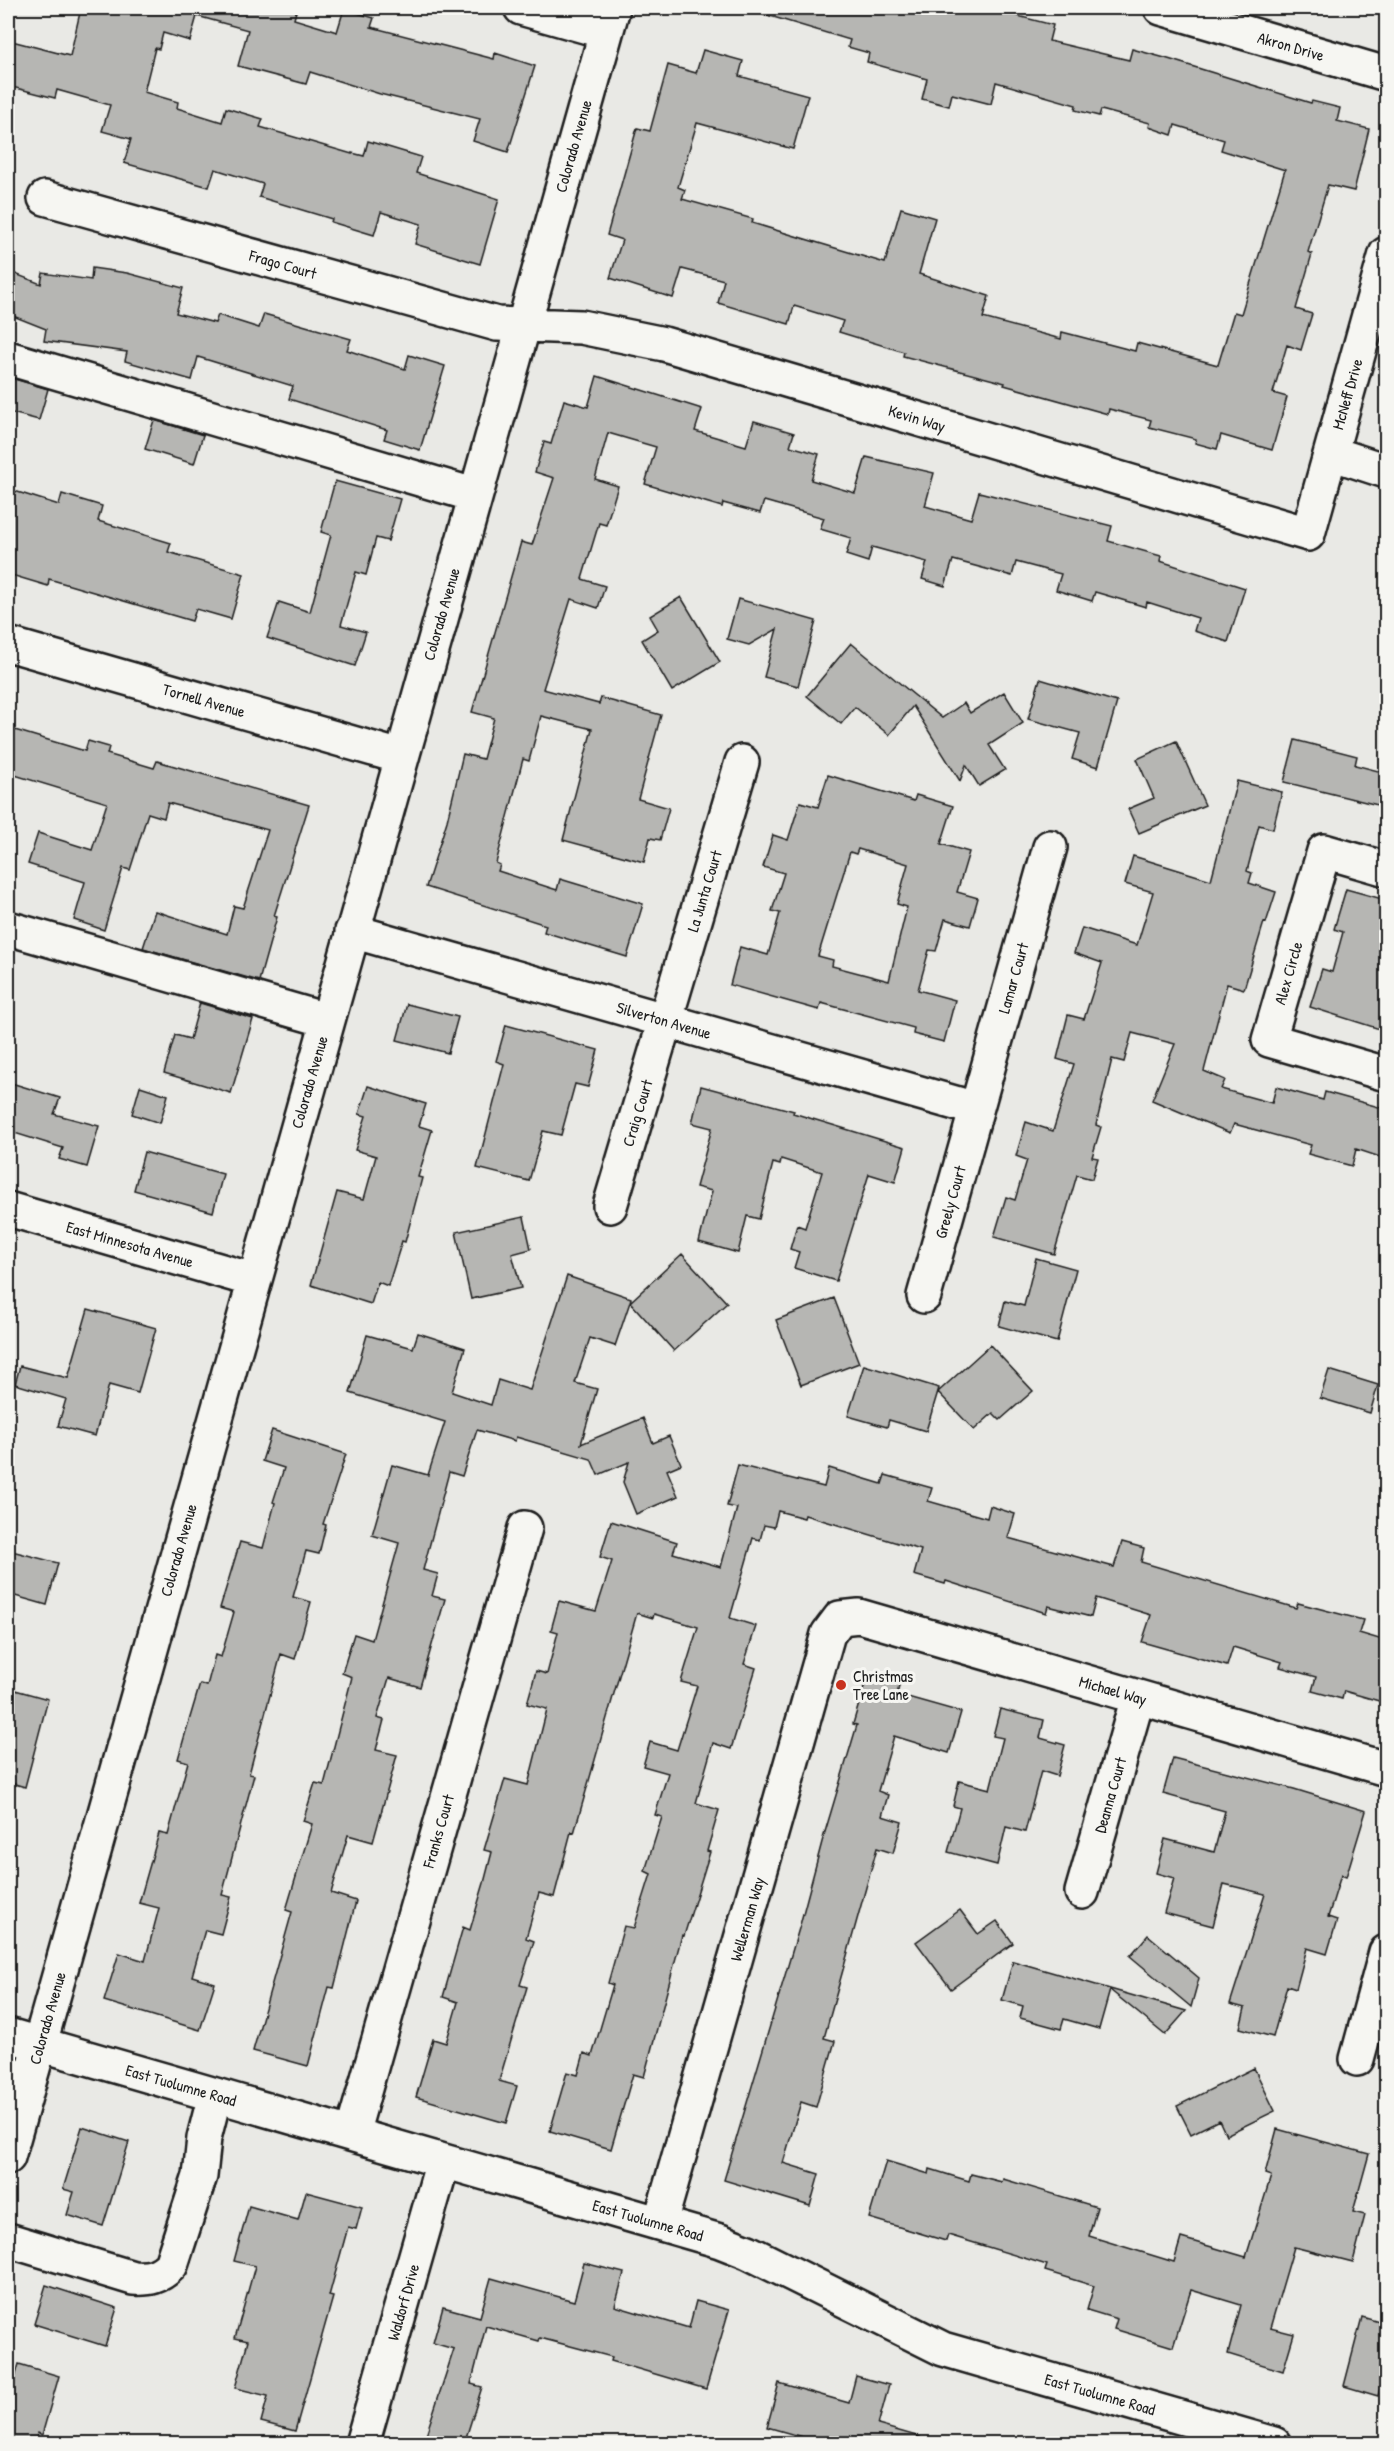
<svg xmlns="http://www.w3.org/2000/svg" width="1394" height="2451" viewBox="0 0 1394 2451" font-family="'Patrick Hand',sans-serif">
<rect width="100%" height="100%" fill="#e9e9e5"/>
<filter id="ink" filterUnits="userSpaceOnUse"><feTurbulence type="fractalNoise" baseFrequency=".0167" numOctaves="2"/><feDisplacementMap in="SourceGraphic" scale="12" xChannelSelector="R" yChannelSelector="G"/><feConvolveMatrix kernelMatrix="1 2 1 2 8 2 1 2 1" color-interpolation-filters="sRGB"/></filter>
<g filter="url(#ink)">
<!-- building -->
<path fill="#b6b6b3" stroke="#1c1c1c" stroke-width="1.5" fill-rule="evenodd" d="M 81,8 L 297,8 L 294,19 L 337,32 L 344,9 L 374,18 L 371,27 L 494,59 L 495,53 L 535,66 L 508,152 L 473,141 L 480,119 L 380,94 L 310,72 L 306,84 L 238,66 L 248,30 L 197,16 L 190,41 L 163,33 L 159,49 L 155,48 L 144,92 L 178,102 L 177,108 L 222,122 L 226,108 L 263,119 L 260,127 L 352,154 L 352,153 L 364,156 L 368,141 L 421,157 L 416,173 L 499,199 L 480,264 L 415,244 L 421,224 L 381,212 L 374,235 L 331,222 L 332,219 L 259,197 L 263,184 L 215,169 L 209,187 L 124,163 L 131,139 L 102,131 L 110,105 L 57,90 L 55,98 L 8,86 L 8,40 L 70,56 Z
M 761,8 L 987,8 L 1053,25 L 1049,41 L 1129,60 L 1132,49 L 1165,58 L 1311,103 L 1312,101 L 1340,108 L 1337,121 L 1369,129 L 1354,191 L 1328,185 L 1308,252 L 1312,254 L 1296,309 L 1312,314 L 1301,350 L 1287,345 L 1273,393 L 1287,397 L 1272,450 L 1221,435 L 1217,449 L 1195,443 L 1196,439 L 1149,427 L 1151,420 L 1109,409 L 1108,414 L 1004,385 L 1005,383 L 903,356 L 904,352 L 839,332 L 843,321 L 794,306 L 789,324 L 718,303 L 724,280 L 682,269 L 673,298 L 610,278 L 622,240 L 607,235 L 637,128 L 650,131 L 668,65 L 696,73 L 703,50 L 743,61 L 739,76 L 808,95 L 793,149 L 697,123 L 678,187 L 685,190 L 682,199 L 753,219 L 752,223 L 885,263 L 901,208 L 935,218 L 919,274 L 989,296 L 983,318 L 1061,339 L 1062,332 L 1135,351 L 1137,343 L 1218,365 L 1234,312 L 1241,314 L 1285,170 L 1221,150 L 1224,140 L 1175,125 L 1172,135 L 1149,127 L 1150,123 L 1101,110 L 1099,116 L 1075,110 L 1076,105 L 996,82 L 991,104 L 952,94 L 949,106 L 922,99 L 927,79 L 867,62 L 869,53 L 848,47 L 850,40 L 760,13 Z
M 92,268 L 127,273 L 183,288 L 176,313 L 215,323 L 218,315 L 259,328 L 264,314 L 351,339 L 347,350 L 405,369 L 409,355 L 445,366 L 420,450 L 384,439 L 387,430 L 289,399 L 293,386 L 198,357 L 192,380 L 125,361 L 127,352 L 44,341 L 46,329 L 8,314 L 8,271 L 41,284 L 43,273 L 91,280 Z
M 597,376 L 702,409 L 695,431 L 746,446 L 754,421 L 794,433 L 790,446 L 819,454 L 811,480 L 855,493 L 866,457 L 934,473 L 925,506 L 971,519 L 979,492 L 1112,526 L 1108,541 L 1161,556 L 1160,561 L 1245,588 L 1228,642 L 1194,631 L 1198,618 L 1147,602 L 1146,607 L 1095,592 L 1092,601 L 1056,590 L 1061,574 L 1016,562 L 1012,576 L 953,560 L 945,586 L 922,579 L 927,562 L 872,547 L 868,562 L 846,555 L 851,538 L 820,529 L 824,518 L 764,501 L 760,513 L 723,503 L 722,507 L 645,484 L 656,447 L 608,433 L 595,479 L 618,486 L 606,525 L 599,523 L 582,579 L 605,586 L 598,608 L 571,599 L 543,689 L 599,704 L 601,698 L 661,715 L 638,799 L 669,808 L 660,840 L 650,838 L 644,862 L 563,840 L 592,729 L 541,716 L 529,761 L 523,759 L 496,863 L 500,865 L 498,871 L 557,890 L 560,879 L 643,904 L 627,957 L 544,932 L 546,925 L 426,887 L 447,821 L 463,754 L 483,759 L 494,718 L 472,712 L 521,542 L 532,545 L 554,478 L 535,472 L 544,442 L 551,444 L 564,400 L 588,407 Z
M 8,377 L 48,389 L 39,420 L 8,412 Z
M 154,420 L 203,435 L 194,464 L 145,449 Z
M 335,481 L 400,499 L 388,541 L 376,538 L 366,575 L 356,572 L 341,625 L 366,632 L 355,666 L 267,638 L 279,602 L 310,612 L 331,535 L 321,532 Z
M 8,489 L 59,505 L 62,494 L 102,506 L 98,521 L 171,543 L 168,552 L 244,574 L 231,619 L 196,609 L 192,621 L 49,579 L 48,586 L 8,574 Z
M 681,597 L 720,662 L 672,691 L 642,640 L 658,630 L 650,616 Z
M 738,599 L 816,621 L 798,686 L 764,677 L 777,629 L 749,645 L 727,639 Z
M 851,643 L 942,718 L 964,703 L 970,713 L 1004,692 L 1023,723 L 989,745 L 1005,770 L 979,786 L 966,765 L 960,781 L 913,706 L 889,735 L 855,707 L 841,724 L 807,696 Z
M 1040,679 L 1117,702 L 1098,767 L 1072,759 L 1080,733 L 1028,719 Z
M 8,728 L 85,751 L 88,741 L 109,747 L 107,754 L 154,768 L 157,761 L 309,805 L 274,916 L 277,917 L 259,981 L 143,948 L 155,911 L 227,934 L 234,906 L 243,908 L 268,830 L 168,803 L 164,818 L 148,813 L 130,870 L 123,868 L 104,930 L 74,920 L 85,882 L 28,864 L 38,833 L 92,850 L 107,803 L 8,773 Z
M 1295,740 L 1357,756 L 1355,765 L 1386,773 L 1386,807 L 1284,782 Z
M 1176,741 L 1205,805 L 1139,833 L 1128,809 L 1154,798 L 1137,759 Z
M 828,775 L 914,801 L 916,795 L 953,806 L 941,844 L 969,852 L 957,892 L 978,898 L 970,926 L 945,919 L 936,951 L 929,950 L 918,990 L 955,1000 L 944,1042 L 913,1034 L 914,1028 L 821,1003 L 819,1010 L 730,985 L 740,947 L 768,955 L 780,913 L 772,911 L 784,873 L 763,867 L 773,835 L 788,840 L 800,802 L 818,807 ZM 858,849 L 908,864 L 897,904 L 907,907 L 889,981 L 832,966 L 833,960 L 818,956 L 850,852 L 856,854 Z
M 1237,781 L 1282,792 L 1273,829 L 1259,825 L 1247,871 L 1252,873 L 1249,883 L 1276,892 L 1266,923 L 1264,922 L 1244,989 L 1227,984 L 1204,1071 L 1225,1080 L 1221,1089 L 1272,1103 L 1276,1087 L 1323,1100 L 1325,1092 L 1386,1109 L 1386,1159 L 1356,1149 L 1352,1166 L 1308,1154 L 1311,1145 L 1234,1124 L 1230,1133 L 1152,1100 L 1175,1044 L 1132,1033 L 1124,1062 L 1112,1059 L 1096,1125 L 1101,1127 L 1092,1157 L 1098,1158 L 1092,1179 L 1077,1175 L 1054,1254 L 994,1237 L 1006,1197 L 1015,1200 L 1027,1160 L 1016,1156 L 1026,1122 L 1053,1131 L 1074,1064 L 1057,1059 L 1068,1015 L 1084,1019 L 1102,963 L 1074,953 L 1082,928 L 1137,945 L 1153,892 L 1125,884 L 1133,856 L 1211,880 Z
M 1346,889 L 1386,900 L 1386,1031 L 1310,1007 L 1322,969 L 1332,972 L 1343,932 L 1334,929 Z
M 200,1003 L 253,1019 L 231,1093 L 164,1073 L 175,1035 L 190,1039 Z
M 407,1004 L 458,1017 L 448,1053 L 397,1040 Z
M 506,1025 L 598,1050 L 588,1087 L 575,1084 L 561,1135 L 543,1131 L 529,1181 L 477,1168 L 504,1064 L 496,1061 Z
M 8,1082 L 60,1098 L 54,1114 L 99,1126 L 87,1167 L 59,1159 L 63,1148 L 8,1131 Z
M 140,1086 L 168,1095 L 160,1123 L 132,1114 Z
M 368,1086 L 426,1104 L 419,1126 L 432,1130 L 418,1177 L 422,1178 L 405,1242 L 402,1241 L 388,1286 L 378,1282 L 371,1304 L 311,1285 L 337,1192 L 364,1199 L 376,1156 L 355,1150 L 366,1116 L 359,1114 Z
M 701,1086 L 794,1111 L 793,1113 L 905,1147 L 895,1182 L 869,1174 L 836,1281 L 794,1268 L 799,1252 L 790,1249 L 797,1225 L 805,1228 L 822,1172 L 781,1159 L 780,1165 L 773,1163 L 759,1219 L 747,1216 L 738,1253 L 699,1242 L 712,1191 L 696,1187 L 712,1128 L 692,1123 Z
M 144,1152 L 223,1174 L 213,1212 L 134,1190 Z
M 524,1217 L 531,1249 L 512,1254 L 521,1288 L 471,1299 L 456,1232 Z
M 682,1254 L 727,1303 L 674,1351 L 630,1302 L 615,1346 L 590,1338 L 575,1383 L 597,1389 L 581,1444 L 643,1418 L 653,1443 L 669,1436 L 681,1464 L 667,1470 L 678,1496 L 636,1514 L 623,1482 L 629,1462 L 598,1475 L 591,1459 L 516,1437 L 515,1441 L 477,1430 L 462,1476 L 449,1472 L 423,1570 L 438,1574 L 432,1596 L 445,1599 L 420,1687 L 389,1678 L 377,1718 L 384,1720 L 376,1750 L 397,1755 L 373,1842 L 348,1835 L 331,1893 L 356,1901 L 334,1988 L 329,1987 L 308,2066 L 253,2051 L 292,1912 L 286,1910 L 312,1824 L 303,1821 L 315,1783 L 324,1785 L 352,1677 L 342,1673 L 354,1634 L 372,1640 L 399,1543 L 372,1535 L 392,1465 L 428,1475 L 445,1422 L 350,1393 L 367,1335 L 413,1348 L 418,1333 L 465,1348 L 452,1392 L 491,1405 L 498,1380 L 530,1390 L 567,1276 L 631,1298 L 630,1302 Z
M 1036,1258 L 1076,1269 L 1057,1342 L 999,1326 L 1005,1301 L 1024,1306 Z
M 834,1298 L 859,1363 L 801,1385 L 776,1320 Z
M 88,1309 L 156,1328 L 138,1393 L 109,1385 L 95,1436 L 58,1426 L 66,1399 L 15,1384 L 20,1366 L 68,1378 Z
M 990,1345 L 1033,1391 L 1000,1420 L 993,1413 L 974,1430 L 938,1392 Z
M 864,1365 L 939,1388 L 926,1431 L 889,1420 L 887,1427 L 848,1416 Z
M 1329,1370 L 1378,1385 L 1370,1413 L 1320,1398 Z
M 272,1430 L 346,1454 L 323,1524 L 326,1525 L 319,1554 L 306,1551 L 293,1597 L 311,1602 L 295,1659 L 281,1654 L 249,1774 L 254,1775 L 222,1895 L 231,1897 L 221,1934 L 205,1930 L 192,1976 L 215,1983 L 200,2030 L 104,2001 L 119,1953 L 145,1961 L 159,1908 L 139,1903 L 159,1833 L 168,1835 L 188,1762 L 178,1759 L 186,1731 L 200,1684 L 207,1686 L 215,1655 L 221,1657 L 234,1612 L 220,1608 L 240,1542 L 263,1548 L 275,1503 L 273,1502 L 284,1468 L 262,1461 Z
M 738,1465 L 824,1487 L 829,1468 L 882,1484 L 885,1475 L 932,1488 L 928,1501 L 987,1518 L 990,1506 L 1015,1514 L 1008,1538 L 1114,1567 L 1122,1542 L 1144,1548 L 1141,1562 L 1296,1608 L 1298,1603 L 1363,1620 L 1359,1633 L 1386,1641 L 1386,1703 L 1344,1691 L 1342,1699 L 1312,1691 L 1316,1677 L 1280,1667 L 1282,1662 L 1233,1647 L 1227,1666 L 1142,1642 L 1151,1615 L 1096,1598 L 1091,1617 L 1048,1606 L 1046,1613 L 946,1581 L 945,1584 L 914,1575 L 921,1550 L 805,1515 L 804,1518 L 778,1511 L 774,1527 L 764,1525 L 760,1540 L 753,1538 L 730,1618 L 756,1626 L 744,1664 L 756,1668 L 731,1749 L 713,1743 L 696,1803 L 719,1810 L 707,1851 L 710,1852 L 684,1936 L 682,1935 L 644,2077 L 633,2074 L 611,2149 L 550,2131 L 567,2072 L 578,2075 L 584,2053 L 592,2056 L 613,1985 L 608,1983 L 624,1926 L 634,1928 L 651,1874 L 645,1871 L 662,1817 L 655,1815 L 668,1773 L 643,1766 L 650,1742 L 677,1750 L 697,1686 L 681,1682 L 698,1627 L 654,1614 L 653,1618 L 637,1613 L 574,1833 L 571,1832 L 554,1897 L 539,1893 L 526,1938 L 534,1941 L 520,1985 L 527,1987 L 499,2081 L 517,2086 L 506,2123 L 416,2097 L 433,2039 L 446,2043 L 458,2002 L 443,1997 L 463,1927 L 470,1930 L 484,1883 L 492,1852 L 484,1850 L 505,1779 L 528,1785 L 547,1709 L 527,1704 L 536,1671 L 547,1674 L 558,1632 L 551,1630 L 559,1601 L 596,1611 L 612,1561 L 600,1557 L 611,1521 L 677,1542 L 673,1553 L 721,1567 L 737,1508 L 727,1506 Z
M 8,1550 L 58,1563 L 47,1605 L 8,1594 Z
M 868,1673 L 900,1683 L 897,1694 L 961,1712 L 949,1753 L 894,1736 L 878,1791 L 888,1795 L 882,1816 L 902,1822 L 893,1853 L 877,1848 L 824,2038 L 835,2041 L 816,2107 L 801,2102 L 783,2163 L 819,2174 L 810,2206 L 724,2180 L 800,1925 L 822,1842 L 857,1725 L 853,1724 Z
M 8,1688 L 48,1699 L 25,1787 L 8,1782 Z
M 1000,1709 L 1044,1720 L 1040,1738 L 1065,1745 L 1057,1776 L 1041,1771 L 1025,1832 L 1006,1827 L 997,1865 L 948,1852 L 960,1808 L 953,1806 L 959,1781 L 990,1789 L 1003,1738 L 993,1736 Z
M 1173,1758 L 1294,1789 L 1366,1811 L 1346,1877 L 1341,1875 L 1328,1917 L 1337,1920 L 1327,1954 L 1307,1948 L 1296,1989 L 1287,1986 L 1273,2037 L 1240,2028 L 1245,2008 L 1230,2004 L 1265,1894 L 1224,1884 L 1213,1926 L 1164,1913 L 1174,1878 L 1156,1873 L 1165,1839 L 1214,1852 L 1225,1811 L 1163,1794 Z
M 960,1910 L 978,1934 L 997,1921 L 1013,1943 L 951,1989 L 916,1942 Z
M 1148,1935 L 1199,1978 L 1191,2007 L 1130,1956 Z
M 1013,1961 L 1110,1989 L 1186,2011 L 1165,2035 L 1110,1990 L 1099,2029 L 1064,2019 L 1061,2029 L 1020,2018 L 1023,2006 L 1002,2000 Z
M 1254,2068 L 1275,2111 L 1226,2135 L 1219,2120 L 1191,2134 L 1177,2106 Z
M 82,2127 L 129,2142 L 103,2226 L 67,2215 L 74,2192 L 63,2189 Z
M 1277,2129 L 1369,2154 L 1353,2212 L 1365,2215 L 1353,2262 L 1294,2247 L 1270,2328 L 1294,2334 L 1283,2371 L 1228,2354 L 1241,2305 L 1191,2290 L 1173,2347 L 1114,2329 L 1117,2319 L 1087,2310 L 1094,2286 L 1045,2271 L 1047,2265 L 948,2235 L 946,2241 L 869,2218 L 886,2161 L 929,2174 L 930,2169 L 969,2181 L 971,2174 L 1002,2182 L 1003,2179 L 1097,2207 L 1089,2236 L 1174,2262 L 1181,2238 L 1246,2257 L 1271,2176 L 1265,2174 Z
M 306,2192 L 362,2207 L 356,2229 L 348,2227 L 329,2296 L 333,2297 L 295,2431 L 261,2422 L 268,2396 L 235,2388 L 248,2341 L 235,2338 L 255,2266 L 234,2261 L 249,2206 L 298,2220 Z
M 584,2263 L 624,2273 L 615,2306 L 689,2328 L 696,2301 L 729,2310 L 706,2389 L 611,2361 L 612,2357 L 540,2338 L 539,2341 L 486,2326 L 471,2384 L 482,2387 L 464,2444 L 423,2444 L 454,2349 L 433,2343 L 443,2307 L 480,2317 L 491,2278 L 574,2301 Z
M 46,2285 L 117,2308 L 105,2346 L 34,2324 Z
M 1362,2317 L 1386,2324 L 1386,2365 L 1378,2396 L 1344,2386 Z
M 19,2364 L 59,2376 L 42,2435 L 38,2433 L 35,2444 L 8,2444 L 8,2402 Z
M 856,2376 L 889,2385 L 878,2425 L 920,2437 L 919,2444 L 858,2444 L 836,2438 L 834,2444 L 827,2444 L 767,2427 L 779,2383 L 849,2403 Z"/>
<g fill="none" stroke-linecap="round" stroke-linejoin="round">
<defs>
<path id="minor" d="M 521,8 L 606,32
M 1161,8 L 1386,74
M 45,198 L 497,324 L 581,327 L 664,344 L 1308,534 L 1386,254
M 8,358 L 474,495
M 1331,453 L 1386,471
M 8,644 L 401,757
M 1386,869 L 1324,851 L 1269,1040 L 1386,1074
M 8,928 L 326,1020
M 352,931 L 976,1109
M 610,1206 L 742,762
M 8,1209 L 253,1280
M 924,1296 L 1050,847
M 1082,1892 L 1138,1697
M 8,2035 L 720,2241 L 748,2252 L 943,2349 L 1274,2444
M 1357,2059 L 1386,1952
M 352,2134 L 525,1528
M 8,2157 L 613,8
M 660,2223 L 828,1634 L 840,1618 L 859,1616 L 1386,1769
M 8,2240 L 133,2278 C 150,2279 159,2277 171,2265 L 200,2176 L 204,2138 L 215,2095
M 362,2444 L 443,2161"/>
</defs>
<!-- minor casing -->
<use href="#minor" stroke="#1c1c1c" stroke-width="38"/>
<!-- minor -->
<use href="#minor" stroke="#f6f6f2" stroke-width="33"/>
</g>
</g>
<!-- markers -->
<circle fill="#c8321e" stroke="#f6f6f2" stroke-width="2" cx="841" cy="1685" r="6"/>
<g text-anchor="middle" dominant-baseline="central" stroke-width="6" stroke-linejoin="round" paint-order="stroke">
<!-- street labels -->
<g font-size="16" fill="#1c1c1c" stroke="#f6f6f2">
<text transform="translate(1291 46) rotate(16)">Akron Drive</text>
<text transform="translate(573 146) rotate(-74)">Colorado Avenue</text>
<text transform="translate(283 264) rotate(16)">Frago Court</text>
<text transform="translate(1347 394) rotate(-74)">McNeff Drive</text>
<text transform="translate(917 418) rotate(17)">Kevin Way</text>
<text transform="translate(441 614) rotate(-74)">Colorado Avenue</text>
<text transform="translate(204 700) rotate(16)">Tornell Avenue</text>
<text transform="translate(704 891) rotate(-73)">La Junta Court</text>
<text transform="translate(1288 973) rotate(-74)">Alex Circle</text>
<text transform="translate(1013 978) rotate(-74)">Lamar Court</text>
<text transform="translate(664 1020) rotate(16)">Silverton Avenue</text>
<text transform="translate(309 1082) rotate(-74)">Colorado Avenue</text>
<text transform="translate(637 1113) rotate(-73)">Craig Court</text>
<text transform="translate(950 1202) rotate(-74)">Greely Court</text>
<text transform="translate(130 1244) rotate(16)">East Minnesota Avenue</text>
<text transform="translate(178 1550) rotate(-74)">Colorado Avenue</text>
<text transform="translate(1113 1690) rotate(16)">Michael Way</text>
<text transform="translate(1110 1795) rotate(-74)">Deanna Court</text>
<text transform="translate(438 1831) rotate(-74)">Franks Court</text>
<text transform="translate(747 1919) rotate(-74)">Wellerman Way</text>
<text transform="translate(47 2018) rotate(-74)">Colorado Avenue</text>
<text transform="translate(181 2085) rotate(16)">East Tuolumne Road</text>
<text transform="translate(648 2220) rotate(16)">East Tuolumne Road</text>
<text transform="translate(403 2302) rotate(-74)">Waldorf Drive</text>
<text transform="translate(1100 2394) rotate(16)">East Tuolumne Road</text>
</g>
<!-- poi labels -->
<g font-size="16" fill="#1c1c1c" stroke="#f6f6f2" text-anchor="start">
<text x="853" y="1676">Christmas<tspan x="853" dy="18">Tree Lane</tspan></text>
</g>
</g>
<!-- margin -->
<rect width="1394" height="2451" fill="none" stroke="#f6f6f2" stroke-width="30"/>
<rect x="15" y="15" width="1364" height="2421" fill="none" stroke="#1c1c1c" stroke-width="2" filter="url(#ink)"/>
</svg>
